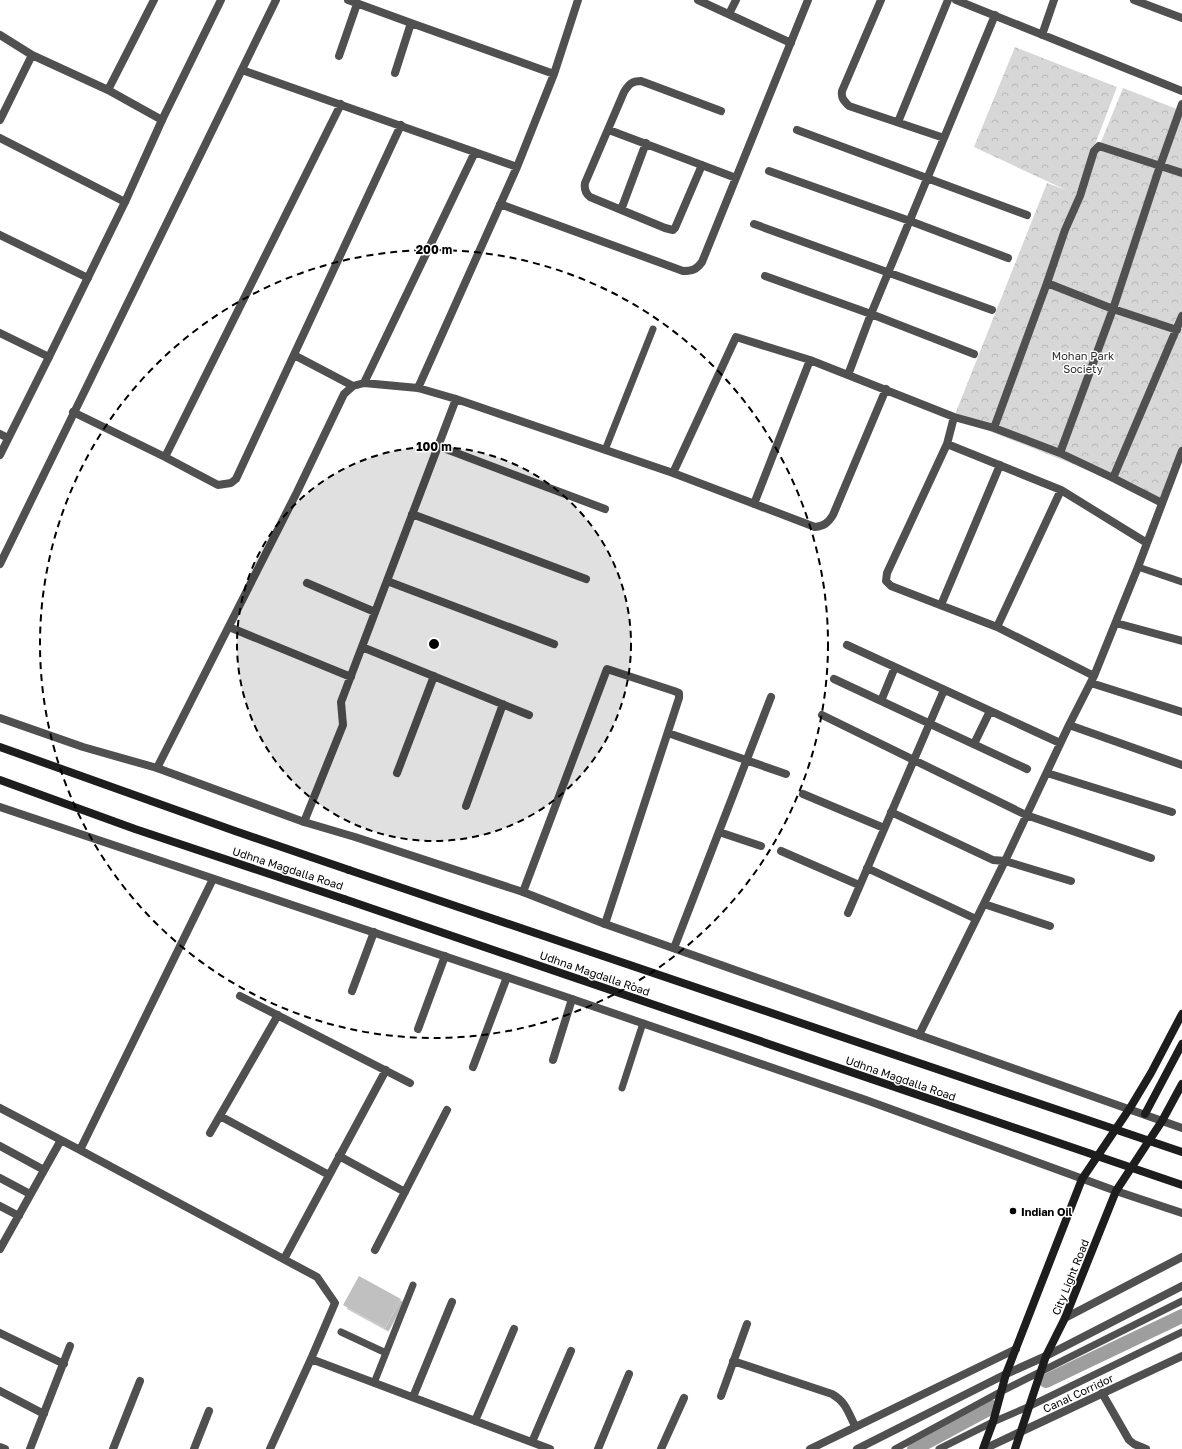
<svg xmlns="http://www.w3.org/2000/svg" width="1182" height="1449" viewBox="0 0 1182 1449" font-family="'Golos Text',sans-serif">
<defs>
<pattern id="park-crowns" width="20" height="18" patternUnits="userSpaceOnUse"><rect width="20" height="18" fill="#d7d7d7"/><path d="M2 6a3 3 0 1 1 6 0M12 15a3 3 0 1 1 6 0" fill="none" stroke="#b7b7b7"/></pattern>
<filter id="shadow"><feDropShadow dx="3.5" dy="3.5" stdDeviation="0" flood-color="#0004"/></filter>
</defs>
<rect width="100%" height="100%" fill="#fff"/>
<!-- park -->
<path fill="url(#park-crowns)" d="M 1015,47 L 1117,87 L 1076,194 L 1079,196 L 1123,88 L 1182,111 L 1182,451 L 1163,500 L 954,417 L 1047,183 L 1066,190 L 974,147 Z"/>
<g fill="none" stroke-linecap="round" stroke-linejoin="round">
<!-- canal -->
<path stroke="#9e9e9e" stroke-width="14" d="M 1046,1381 L 1182,1316
M 914,1449 L 992,1407"/>
</g>
<!-- building -->
<path fill="#c0c0c0" filter="url(#shadow)" d="M 359,1276 L 401,1299 L 385,1328 L 343,1305 Z"/>
<g fill="none" stroke-linecap="round" stroke-linejoin="round">
<!-- service -->
<path stroke="#505050" stroke-width="7" d="M 605,450 L 653,329
M 1138,567 L 1182,582
M 622,1088 L 643,1023
M 341,1332 L 386,1353
M 374,1383 L 413,1285
M 895,1449 L 1000,1392 L 1182,1301
M 939,1449 L 993,1422 L 1030,1406 L 1182,1332"/>
<!-- minor -->
<path stroke="#505050" stroke-width="8" d="M 348,0 L 411,23 L 395,73
M 698,0 L 791,43
M 881,0 L 842,91 C 841,98 844,101 849,106 L 944,138
M 956,0 L 1182,91
M 1134,0 L 1182,18
M 729,14 L 736,0
M 411,23 L 554,74
M 0,35 L 32,55 L 108,90 L 162,120
M 1042,35 L 1054,0
M 339,56 L 357,4
M 242,70 L 517,167
M 108,90 L 154,0
M 0,120 L 32,55
M 898,122 L 948,0
M 609,130 L 736,178
M 797,130 L 1027,215
M 0,138 L 125,202
M 702,165 L 675,228 L 673,230 L 665,228 L 590,197 C 585,193 584,189 585,183 L 624,92 C 629,84 632,81 641,81 L 721,111
M 769,171 L 910,221 L 1008,258
M 500,204 L 683,271 C 692,271 696,270 702,262 L 808,0
M 621,210 L 646,143
M 754,224 L 992,310
M 0,235 L 88,278
M 765,276 L 871,314 L 974,354
M 1047,283 L 1113,309 L 1177,330
M 0,333 L 49,357
M 294,355 L 353,386
M 848,375 L 871,314 L 995,15
M 364,383 L 475,152
M 418,388 L 517,167 L 554,74 L 578,0
M 73,412 L 165,457 L 218,485 L 231,483 L 236,479 L 401,125
M 954,417 L 947,444 L 887,573 L 886,581 L 891,586 L 997,627 L 1094,676
M 994,428 L 1047,283 L 1065,230 L 1080,196 L 1094,151 L 1099,146 L 1182,173
M 0,434 L 8,438
M 947,444 L 1061,490 L 1147,543
M 438,446 L 605,509
M 1060,453 L 1113,309 L 1160,166 L 1182,104
M 165,457 L 341,104
M 673,473 L 736,337 L 810,360 L 954,417 L 994,428 L 1060,453 L 1113,478 L 1162,503
M 1113,478 L 1182,316
M 754,504 L 810,360
M 412,514 L 586,579
M 387,581 L 554,644
M 307,583 L 375,612
M 941,605 L 1000,465
M 1116,623 L 1182,641
M 229,627 L 351,677
M 997,627 L 1061,490
M 847,645 L 1060,743
M 362,647 L 529,715
M 834,679 L 1027,769
M 1091,683 L 1182,712
M 881,701 L 895,667
M 822,715 L 1026,815 L 1151,858
M 1069,725 L 1182,765
M 668,733 L 786,774
M 974,744 L 990,711
M 157,768 L 297,492 L 344,394 L 353,386 L 364,383 L 418,388 L 456,399 L 673,473 L 815,527 C 824,526 828,523 833,515 L 886,389
M 397,773 L 434,676
M 1047,773 L 1172,812
M 803,794 L 884,828
M 466,806 L 503,704
M 891,812 L 993,860 L 1005,861 L 1071,881
M 304,822 L 343,725 L 341,702 L 456,399
M 719,832 L 761,846
M 781,851 L 859,885
M 867,868 L 976,919
M 213,879 L 80,1150 L 317,1277 L 335,1303 L 311,1359 L 270,1449
M 523,892 L 607,669 L 674,691 L 679,693 L 679,698 L 605,924
M 984,904 L 1050,926
M 848,913 L 944,690
M 674,948 L 771,697
M 352,991 L 374,932
M 240,996 L 410,1083
M 418,1029 L 445,956
M 919,1035 L 1005,861 L 1069,725 L 1094,676 L 1138,567 L 1182,451
M 553,1060 L 572,999
M 473,1067 L 507,977
M 0,1108 L 80,1150
M 220,1116 L 329,1175
M 210,1133 L 278,1015
M 0,1146 L 44,1170
M 339,1156 L 405,1192
M 0,1178 L 30,1194
M 0,1206 L 19,1216
M 0,1249 L 61,1140
M 375,1250 L 447,1110
M 284,1259 L 386,1070
M 0,1333 L 64,1364
M 311,1359 L 550,1449
M 733,1361 L 832,1394 C 846,1402 848,1412 855,1426
M 0,1391 L 44,1414
M 1102,1393 L 1129,1440 L 1134,1444 L 1146,1449
M 721,1396 L 747,1324
M 413,1397 L 452,1302
M 475,1421 L 514,1329
M 532,1442 L 571,1351
M 0,1447 L 5,1449
M 30,1449 L 70,1346
M 113,1449 L 140,1381
M 194,1449 L 209,1411
M 598,1449 L 629,1374
M 661,1449 L 684,1398
M 810,1449 L 1016,1349"/>
<!-- tertiary -->
<path stroke="#505050" stroke-width="8" d="M 0,455 L 49,357 L 125,202 L 162,120 L 221,0
M 0,564 L 276,0
M 0,718 L 83,747 L 157,768 L 304,822 L 355,837 L 523,892 L 605,924 L 1182,1128
M 0,807 L 572,999 L 866,1100 L 1116,1191 L 1182,1213
M 1065,1318 L 1182,1257
M 857,1449 L 1006,1374 L 1046,1356 L 1182,1286
M 984,1449 L 1182,1356"/>
<!-- secondary -->
<path stroke="#1d1d1d" stroke-width="8" d="M 0,747 L 235,831 L 349,870
M 0,780 L 135,829 L 344,899
M 1145,1114 L 1182,1044
M 983,1449 L 993,1422 L 1006,1374 L 1082,1179 L 1130,1108 L 1151,1073 L 1182,1014
M 1015,1449 L 1046,1356 L 1065,1318 L 1116,1191 L 1162,1121 L 1182,1084"/>
<!-- secondary-bridge -->
<path stroke="#1d1d1d" stroke-width="8" d="M 349,870 L 1182,1152
M 344,899 L 1182,1185"/>
</g>
<!-- distance rings -->
<circle cx="434" cy="644" r="197" fill="#000" fill-opacity=".12"/>
<g fill="none" stroke="#000" stroke-width="2" stroke-dasharray="7 5">
<circle cx="434" cy="644" r="197"/>
<circle cx="434" cy="644" r="394"/>
</g>
<!-- markers -->
<circle fill="#000" stroke="#fff" stroke-width="1.5" cx="1013" cy="1211" r="4"/>
<g text-anchor="middle" dominant-baseline="central" stroke-width="3" stroke-linejoin="round" paint-order="stroke">
<!-- park labels -->
<g font-size="11" fill="#2e2e2e" stroke="#fff">
<text x="1083" y="355">Mohan Park<tspan x="1083" dy="13">Society</tspan></text>
</g>
<!-- street labels -->
<g font-size="11" fill="#000" stroke="#fff">
<text transform="translate(288 868) rotate(18)">Udhna Magdalla Road</text>
<text transform="translate(595 973) rotate(19)">Udhna Magdalla Road</text>
<text transform="translate(901 1078) rotate(19)">Udhna Magdalla Road</text>
<text transform="translate(1070 1277) rotate(-68)">City Light Road</text>
<text transform="translate(1078 1393) rotate(-25)">Canal Corridor</text>
</g>
<!-- poi labels -->
<g font-size="11" font-weight="bold" fill="#000" stroke="#fff" text-anchor="start">
<text x="1021" y="1211">Indian Oil</text>
</g>
</g>
<circle cx="434" cy="644" r="6" fill="#000" stroke="#fff" stroke-width="2"/>
<g font-size="12" text-anchor="middle" font-weight="bold" fill="#000" stroke="#fff" stroke-width="3" stroke-linejoin="round" paint-order="stroke">
<text x="434" y="254">200 m</text>
<text x="434" y="451">100 m</text>
</g>
</svg>
